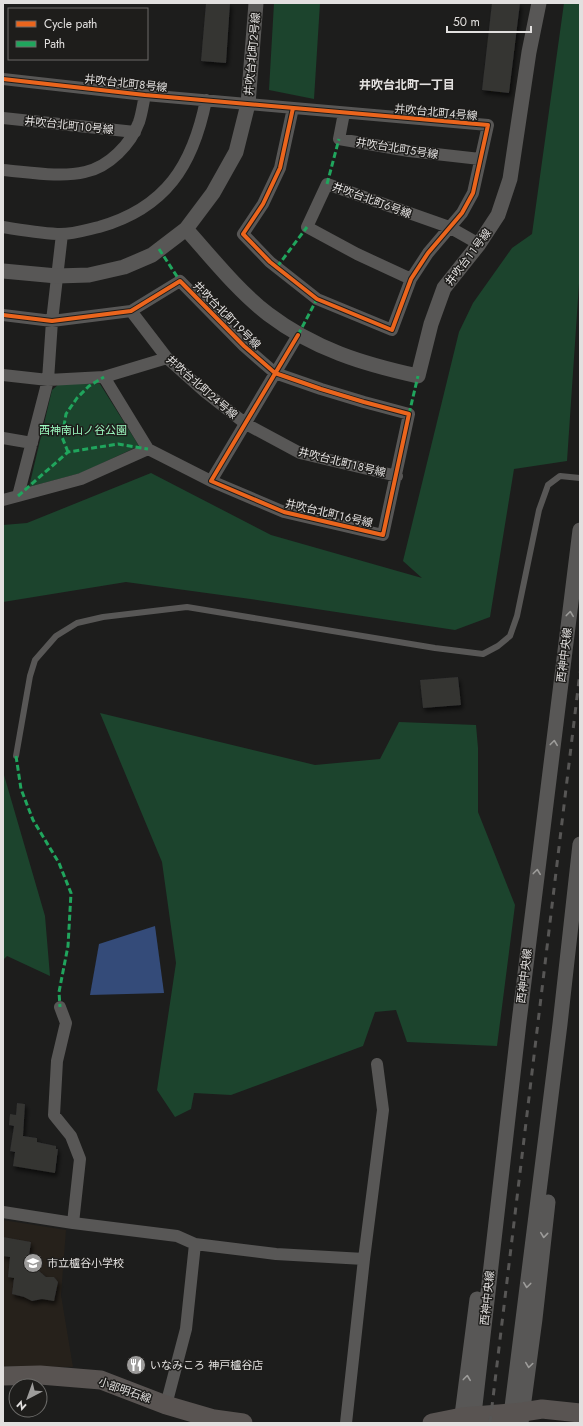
<svg xmlns="http://www.w3.org/2000/svg" width="583" height="1426" viewBox="0 0 583 1426" font-family="Jost,'Noto Sans JP',sans-serif">
<defs>
<filter id="shadow"><feDropShadow dx="2" dy="3.5" stdDeviation="2" flood-color="#0009"/></filter>
</defs>
<rect width="100%" height="100%" fill="#1d1d1c"/>
<!-- built -->
<path fill="#26211b" d="M 3,1220 L 66,1230 L 61,1295 L 73,1367 L 3,1366 Z"/>
<!-- green -->
<path fill="#1c442d" d="M 274,3 L 320,3 L 314,99 L 269,90 Z
M 564,3 L 580,3 L 580,269 L 567,461 L 514,469 L 490,617 L 455,630 L 257,600 L 126,582 L 3,602 L 3,525 L 27,523 L 151,473 L 271,535 L 422,578 L 403,561 L 459,332 L 473,303 L 512,248 L 532,234 Z
M 59,384 L 100,384 L 139,446 L 81,473 L 29,487 L 52,390 Z
M 100,713 L 315,765 L 380,759 L 399,722 L 476,725 L 478,748 L 478,812 L 515,905 L 497,1046 L 407,1042 L 396,1010 L 375,1012 L 363,1046 L 231,1095 L 194,1093 L 191,1109 L 175,1117 L 157,1090 L 176,963 L 162,862 Z
M 3,763 L 4,775 L 45,916 L 50,976 L 7,956 L 3,960 Z"/>
<!-- water -->
<path fill="#344b79" d="M 155,926 L 164,993 L 90,995 L 99,944 Z"/>
<!-- building -->
<path fill="#343433" filter="url(#shadow)" d="M 206,3 L 230,3 L 226,63 L 201,61 Z
M 492,3 L 520,3 L 509,93 L 482,90 Z
M 458,677 L 461,705 L 423,708 L 420,680 Z
M 17,1103 L 25,1104 L 23,1136 L 37,1138 L 37,1142 L 56,1146 L 56,1149 L 58,1149 L 55,1173 L 13,1166 L 15,1152 L 10,1151 L 14,1126 L 9,1125 L 10,1114 L 16,1115 Z
M 3,1237 L 31,1242 L 27,1270 L 39,1271 L 46,1277 L 54,1277 L 58,1282 L 54,1301 L 42,1299 L 32,1301 L 24,1297 L 12,1294 L 14,1278 L 8,1277 L 10,1257 L 3,1256 Z"/>
<g fill="none" stroke-linecap="round" stroke-linejoin="round">
<!-- service -->
<path stroke="#585756" stroke-width="6" d="M 16,756 L 30,676 L 35,660 L 56,636 L 77,623 L 103,617 L 187,607 L 435,648 L 483,654 L 498,646 L 510,636 L 517,616 L 539,510 L 548,485 L 560,476 L 580,478"/>
<!-- minor -->
<path stroke="#585756" stroke-width="12" d="M 3,79 L 145,95 L 488,125 L 473,193 L 462,213 L 428,253 L 411,279 L 392,330 L 317,299 L 270,262 L 243,234 L 263,204 L 280,168 L 293,108
M 344,113 L 339,139 L 409,151 L 480,159
M 3,118 L 135,132
M 3,170 C 28,172 61,178 85,172 C 109,167 131,144 139,122 C 142,113 143,104 145,95
M 3,227 C 21,230 39,233 57,234 C 71,235 86,230 99,227 C 166,208 193,165 206,100
M 411,279 L 357,254 L 307,227 L 327,184 L 449,227 L 479,244
M 131,311 L 167,358 L 204,391 L 246,424 L 300,453 L 397,476
M 3,315 L 52,321 L 131,311 L 180,281 L 244,346 L 275,373 L 321,389 L 364,402 L 409,414 L 383,535 L 284,512 L 211,481 C 240,432 269,383 298,335
M 3,375 L 48,380 L 104,377 L 167,358
M 104,377 L 148,449
M 3,438 L 32,443
M 18,496 L 81,479 L 148,449 L 211,481
M 3,500 L 18,496 L 48,380 L 52,321 L 62,234
M 60,1007 L 66,1023 L 57,1061 L 54,1115 L 71,1136 L 80,1159 L 73,1223
M 3,1212 L 73,1223 L 177,1236 L 195,1244 L 276,1254 L 364,1259
M 166,1405 L 186,1329 L 195,1244
M 346,1423 L 364,1259 L 383,1110 L 377,1064"/>
<!-- tertiary -->
<path stroke="#585756" stroke-width="15" d="M 186,229 C 212,258 238,291 268,314 C 314,349 363,364 418,376 L 431,324 L 444,288 L 479,244 L 498,215 L 510,179 L 529,52 L 539,3
M 3,271 L 57,276 L 89,275 L 124,267 L 152,255 L 186,229 L 213,193 L 236,152 L 248,104 L 256,3
M 461,1423 L 477,1299
M 473,1423 L 519,1022 L 580,530
M 510,1423 L 560,1024 L 580,844
M 521,1423 L 535,1319 L 548,1202"/>
<!-- primary -->
<path stroke="#595452" stroke-width="19" d="M 3,1376 L 40,1375 L 101,1380 L 166,1405 L 214,1419 L 243,1423
M 432,1423 L 462,1417 L 523,1412 L 542,1409 L 580,1413"/>
<!-- rail -->
<path stroke="#575655" stroke-width="3" stroke-dasharray="7 7" stroke-linecap="butt" d="M 490,1423 L 580,672"/>
<!-- quiet -->
<path stroke="#20a55d" stroke-width="3" stroke-dasharray="6 3" stroke-linecap="butt" d="M 327,184 L 339,139
M 159,249 L 180,281
M 277,267 L 307,227
M 298,335 L 317,299
M 409,414 L 418,376
M 68,452 L 62,437 L 66,414 L 77,398 L 89,386 L 104,377
M 18,496 L 68,452 L 118,444 L 148,449
M 16,756 L 21,789 L 33,820 L 59,863 L 71,893 L 68,946 L 59,992 L 60,1007"/>
<defs>
<path id="cycleway" d="M 3,79 L 145,95 L 488,125 L 473,193 L 462,213 L 428,253 L 411,279 L 392,330 L 317,299 L 270,262 L 243,234 L 263,204 L 280,168 L 293,108
M 3,315 L 52,321 L 131,311 L 180,281 L 244,346 L 275,373 L 321,389 L 364,402 L 409,414 L 383,535 L 284,512 L 211,481 C 240,432 269,383 298,335"/>
</defs>
<!-- cycleway casing -->
<use href="#cycleway" stroke="#1e1d1b" stroke-width="6"/>
<!-- cycleway -->
<use href="#cycleway" stroke="#eb651d" stroke-width="4"/>
</g>
<!-- one-way arrows -->
<defs><path id="oneway-chevron" d="M-2-3.5L2.5 0L-2 3.5" fill="none" stroke-width="1.6" stroke-linecap="round" stroke-linejoin="round"/></defs>
<g stroke="#9d9c9a">
<use href="#oneway-chevron" transform="translate(570 614) rotate(-83)"/>
<use href="#oneway-chevron" transform="translate(554 743) rotate(-83)"/>
<use href="#oneway-chevron" transform="translate(537 872) rotate(-83)"/>
<use href="#oneway-chevron" transform="translate(544 1235) rotate(96)"/>
<use href="#oneway-chevron" transform="translate(527 1285) rotate(97)"/>
<use href="#oneway-chevron" transform="translate(529 1365) rotate(98)"/>
<use href="#oneway-chevron" transform="translate(467 1378) rotate(-83)"/>
</g>
<!-- icons -->
<defs>
<symbol id="school-disc" viewBox="-11 -11 22 22"><circle r="9.5" fill="#9d9c9b" stroke="#1e1d1b"/><path d="M0-5L7-2L0 1L-7-2ZM-4 1L0 2.5L4 1V4Q0 6-4 4Z" fill="#fff"/></symbol>
<symbol id="restaurant-disc" viewBox="-11 -11 22 22"><circle r="9.5" fill="#9d9c9b" stroke="#1e1d1b"/><path d="M-5-6h1v4h1v-4h1v4h1v-4h1v5L-1.5 .5V6h-2V.5L-5-1ZM5-6V6H3V1.5H1.5Q1.5-4 5-6Z" fill="#fff"/></symbol>
</defs>
<g fill-rule="evenodd">
<use href="#school-disc" x="22" y="1252" width="22" height="22"/>
<use href="#restaurant-disc" x="125" y="1354" width="22" height="22"/>
</g>
<g text-anchor="middle" dominant-baseline="central" stroke-width="3" stroke-linejoin="round" paint-order="stroke">
<!-- street labels -->
<g font-size="11" fill="#e2e0df" stroke="#1e1d1b">
<text transform="translate(252 54) rotate(-85)">井吹台北町２号線</text>
<text transform="translate(126 83) rotate(6)">井吹台北町８号線</text>
<text transform="translate(436 112) rotate(5)">井吹台北町４号線</text>
<text transform="translate(69 125) rotate(6)">井吹台北町１０号線</text>
<text transform="translate(397 148) rotate(9)">井吹台北町５号線</text>
<text transform="translate(372 200) rotate(20)">井吹台北町６号線</text>
<text transform="translate(468 257) rotate(-53)">井吹台１１号線</text>
<text transform="translate(227 315) rotate(45)">井吹台北町１９号線</text>
<text transform="translate(202 387) rotate(41)">井吹台北町２４号線</text>
<text transform="translate(342 462) rotate(14)">井吹台北町１８号線</text>
<text transform="translate(329 513) rotate(13)">井吹台北町１６号線</text>
<text transform="translate(564 655) rotate(-83)">西神中央線</text>
<text transform="translate(524 976) rotate(-83)">西神中央線</text>
<text transform="translate(487 1298) rotate(-84)">西神中央線</text>
<text transform="translate(125 1390) rotate(19)">小部明石線</text>
</g>
<!-- park labels -->
<g font-size="11" fill="#9dfbc1" stroke="#1e1d1b">
<text x="83" y="430">西神南山ノ谷公園</text>
</g>
<!-- poi labels -->
<g font-size="11" fill="#e2e0df" stroke="#1e1d1b" text-anchor="start">
<text x="47" y="1263">市立櫨谷小学校</text>
<text x="150" y="1365">いなみころ 神戸櫨谷店</text>
</g>
<!-- neighbourhood labels -->
<g font-size="12" font-weight="bold" fill="#e2e0df" stroke="#1e1d1b">
<text x="407" y="85">井吹台北町一丁目</text>
</g>
</g>
<!-- border -->
<rect width="583" height="1426" fill="none" stroke="#e2e0df" stroke-width="8"/>
<!-- legend -->
<rect x="8" y="8" width="140" height="52" fill="#1e1d1b" stroke="#6c6b69"/>
<rect x="16" y="21" width="20" height="6" fill="#eb651d" stroke="#6c6b69"/>
<text x="44" y="28" font-size="12" fill="#e2e0df">Cycle path</text>
<rect x="16" y="41" width="20" height="6" fill="#20a55d" stroke="#6c6b69"/>
<text x="44" y="48" font-size="12" fill="#e2e0df">Path</text>
<!-- north arrow -->
<g transform="translate(28 1398) rotate(221)"><circle r="19" fill="#1e1d1b" stroke="#6c6b69"/>
<path d="M0-3L7 15L0 10L-7 15Z" fill="#9d9c9b"/>
<text y="-6" font-size="11" font-weight="bold" text-anchor="middle" fill="#e2e0df">N</text>
</g>
<!-- scale -->
<path d="M447 26v6h84v-6" fill="none" stroke="#e2e0df" stroke-width="2"/>
<text x="453" y="26" font-size="12" fill="#e2e0df" stroke="#1e1d1b" stroke-width="3" paint-order="stroke">50 m</text>
</svg>
